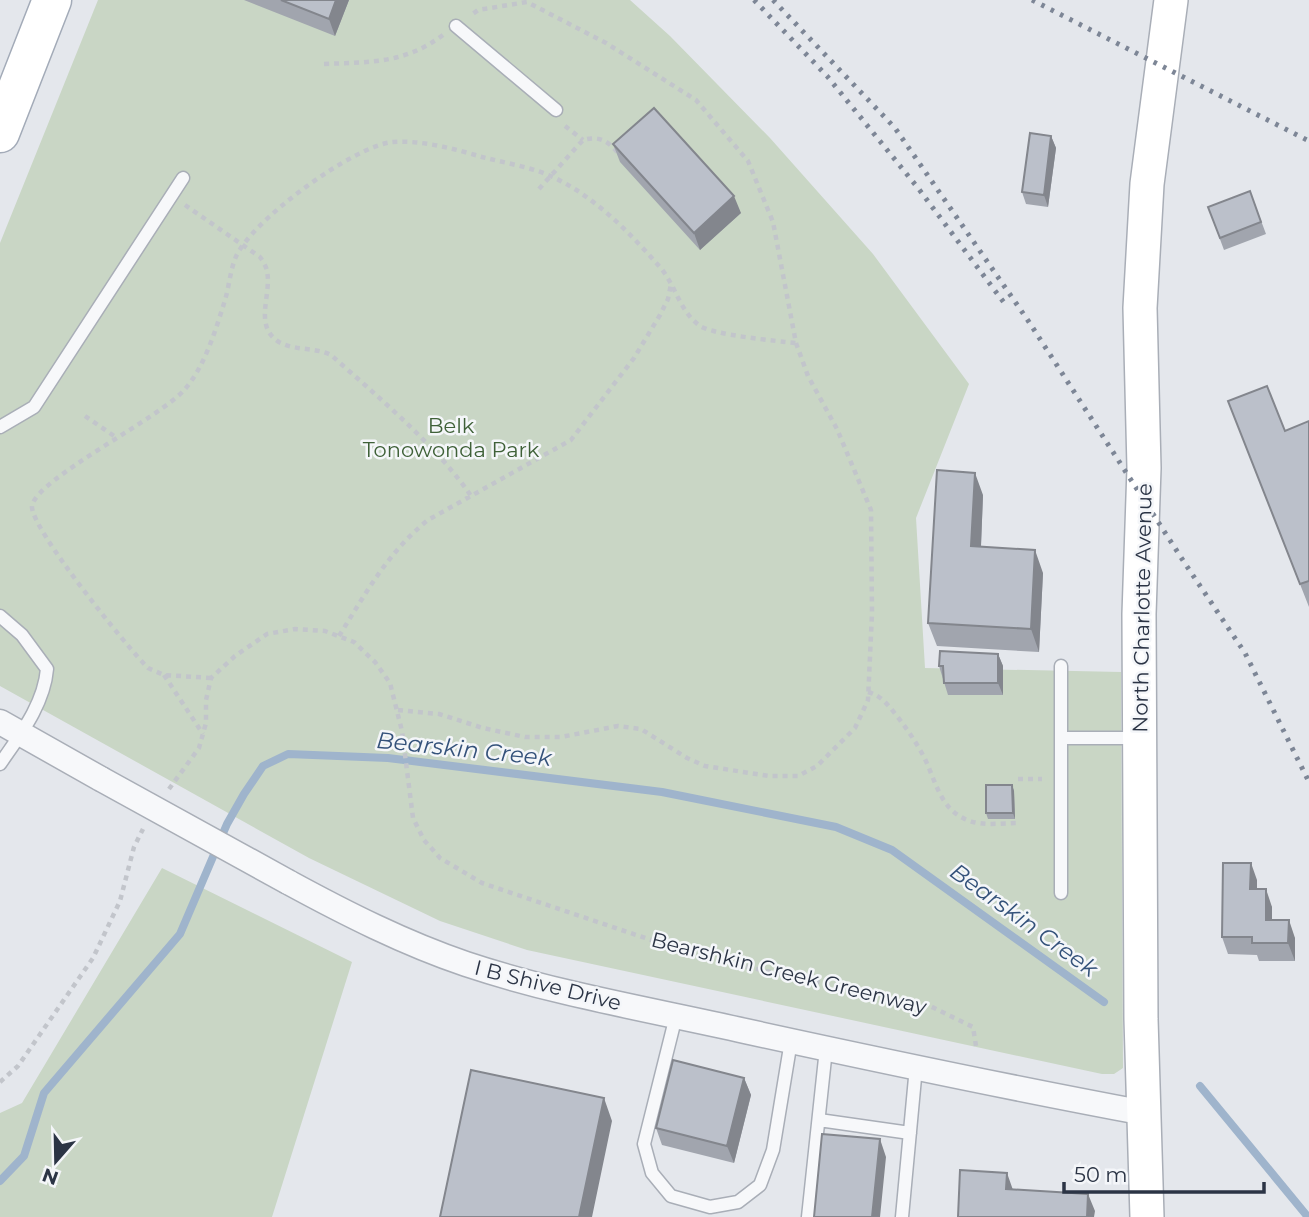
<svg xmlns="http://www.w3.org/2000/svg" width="1309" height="1217" viewBox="0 0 1309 1217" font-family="Montserrat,sans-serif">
<rect width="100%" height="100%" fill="#e4e7ec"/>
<!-- green -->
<path fill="#c9d6c5" d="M 98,0 L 630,0 L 670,36 L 770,138 L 873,254 L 969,384 L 916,518 L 925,668 L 1121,672 L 1123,1068 L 1114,1074 L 1102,1074 L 527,950 L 440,921 L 309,858 L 0,686 L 0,243 Z
M 162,868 L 352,962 L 272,1217 L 0,1217 L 0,1113 L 22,1103 Z"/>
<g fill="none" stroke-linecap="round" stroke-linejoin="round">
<!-- stream -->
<path stroke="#9fb4cc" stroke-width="8" d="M 1200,1086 L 1308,1217
M 0,1181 L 24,1156 L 44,1093 L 180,934 L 227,824 L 244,794 L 263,766 L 288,754 L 388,758 L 662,792 L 836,827 L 892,850 L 1104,1002"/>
<defs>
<path id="lane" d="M 456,26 L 556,110
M 0,427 L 34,407 L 183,178
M 0,616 L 22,635 L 47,669 C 44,705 19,736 0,764
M 1061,738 L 1139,738
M 1061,893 L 1061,666
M 676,1016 L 644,1144 L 652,1173 L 671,1196 L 710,1207 L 738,1202 L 760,1185 L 773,1150 L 791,1041
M 819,1120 L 910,1133
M 808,1217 L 826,1049
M 902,1217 L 916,1067"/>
<path id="street" d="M 0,722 L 101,779
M 288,882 C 345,913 404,943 466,964 C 556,994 652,1010 745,1031 C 878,1060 1011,1088 1145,1113"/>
<path id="secondary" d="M 1147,1217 L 1141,1019 L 1139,614 L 1144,468 L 1140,308 L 1147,184 L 1171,0"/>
<path id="primary" d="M 0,133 L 52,0"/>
</defs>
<!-- lane casing -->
<use href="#lane" stroke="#a9aeb7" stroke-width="15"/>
<!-- street casing -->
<use href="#street" stroke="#a9aeb7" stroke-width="27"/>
<!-- secondary casing -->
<use href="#secondary" stroke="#a9aeb7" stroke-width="36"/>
<!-- primary casing -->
<use href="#primary" stroke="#a3abb8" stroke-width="41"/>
<!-- path -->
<path stroke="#c2c5cb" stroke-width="4.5" stroke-dasharray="5 5" stroke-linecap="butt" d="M 324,64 C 370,62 404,64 443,35
M 565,126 L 583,140
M 539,189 L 583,140 C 600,135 609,142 619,154
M 185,205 L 260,257 C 263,261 266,266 267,271 C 272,295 253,326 279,342 C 295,351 315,347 331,355 C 376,395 438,447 471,496
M 85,416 L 117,438
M 339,636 C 366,593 388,552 428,520 L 571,440 L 634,358 L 660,315 L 668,299 L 671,284
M 164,675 L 203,734
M 211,678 L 164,675 L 148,668 C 128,648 30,528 32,506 C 36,479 162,417 185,389 C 205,366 216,329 225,300 C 229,287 230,272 235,259 C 248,223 354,145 393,142 C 422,140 455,149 482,157 C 505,163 531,167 553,177 C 595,197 629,232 659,266 C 676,285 679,311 700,326 C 714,335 776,341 796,343
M 868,692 C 882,696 888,705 897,716 C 907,729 916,742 924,757 C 936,781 940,811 970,821 C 984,826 1003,823 1019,823
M 398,710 L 439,714 L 483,728 L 525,737 L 561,737 L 618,726 L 641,729 L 687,758 L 705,766 L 769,776 L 798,776 L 817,766 L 855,728 L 868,700 L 872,613 L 871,510 L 837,429 L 808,376 L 796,343 L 773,222 L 748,161 L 696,100 L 606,43 L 527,2 L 478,10 L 470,16
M 1018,779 L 1042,779
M 169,789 L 199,748 L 206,723 L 206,700 L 211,678 L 235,656 L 267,634 L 295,629 L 325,631 L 354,642 L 375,662 L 390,683 L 402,731 L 413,818 L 424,840 L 440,858 L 482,883 L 672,947 L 752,968 L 930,1006 L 973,1027 L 976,1046
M 0,1082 L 18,1066 L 93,958 L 120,901 L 134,847 L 143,829"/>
<!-- lane -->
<use href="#lane" stroke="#f7f8fa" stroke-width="12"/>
<!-- street -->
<use href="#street" stroke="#f7f8fa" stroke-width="24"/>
<!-- secondary -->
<use href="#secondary" stroke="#fff" stroke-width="33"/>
<!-- primary -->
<use href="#primary" stroke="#fff" stroke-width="38"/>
<!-- rail -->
<path stroke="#7d8696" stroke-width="5" stroke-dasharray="3.5 7" stroke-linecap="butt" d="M 754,0 L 827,76 L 918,188 L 1005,304
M 773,0 L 895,128 L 1029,322 L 1184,562 L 1245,653 L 1309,782
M 1032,0 L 1309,141"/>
<defs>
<path id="street-bridge" d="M 101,779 L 288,882"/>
</defs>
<!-- street-bridge casing -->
<use href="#street-bridge" stroke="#a9aeb7" stroke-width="27" stroke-linecap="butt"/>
<!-- street-bridge -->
<use href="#street-bridge" stroke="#f7f8fa" stroke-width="24"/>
</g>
<!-- wall -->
<path fill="#a1a5ae" d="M 244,0 L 349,0 L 335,36 Z
M 1051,136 L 1056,148 L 1048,207 L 1026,204 L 1022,192 Z
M 613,144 L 741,213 L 700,250 L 620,162 Z
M 1250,191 L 1266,234 L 1224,250 L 1208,207 Z
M 1228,401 L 1285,431 L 1309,421 L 1309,607 Z
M 983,495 L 981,547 L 1043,573 L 1039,652 L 937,646 L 928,623 Z
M 998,654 L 1003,666 L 1003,695 L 948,695 L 939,666 Z
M 1012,785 L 1014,791 L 1015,819 L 988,819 L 986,813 Z
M 1257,880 L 1257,889 L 1272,907 L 1272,920 L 1295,938 L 1295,961 L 1259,961 L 1257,955 L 1228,954 L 1222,937 Z
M 744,1078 L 751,1095 L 734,1163 L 662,1145 L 656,1128 Z"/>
<!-- shaded-wall -->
<path fill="#83868d" d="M 336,0 L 349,0 L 335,36 L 329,19 Z
M 1051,136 L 1056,148 L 1048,207 L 1044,195 Z
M 734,196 L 741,213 L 700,250 L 694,233 Z
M 975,473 L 983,495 L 980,569 L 971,546 Z
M 1035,550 L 1043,573 L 1039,652 L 1031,629 Z
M 998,654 L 1003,666 L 1003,695 L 998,683 Z
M 1012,785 L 1014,791 L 1015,819 L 1013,813 Z
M 1251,863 L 1257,880 L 1257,907 L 1250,889 Z
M 1266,889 L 1272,907 L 1272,938 L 1266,920 Z
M 1289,920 L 1295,938 L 1295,961 L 1288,943 Z
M 744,1078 L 751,1095 L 734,1163 L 727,1146 Z
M 604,1098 L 612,1121 L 592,1217 L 579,1217 Z
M 880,1139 L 886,1157 L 880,1217 L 872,1217 Z
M 1007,1173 L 1013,1190 L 1006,1189 Z
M 1088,1194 L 1095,1211 L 1094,1217 L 1087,1217 Z"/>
<!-- building -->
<path fill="#bbc0ca" stroke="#83868d" stroke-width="2" d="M 281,0 L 336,0 L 329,19 Z
M 654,108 L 734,196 L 694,233 L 613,144 Z
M 1030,133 L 1051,136 L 1044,195 L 1022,192 Z
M 1250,191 L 1261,222 L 1220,238 L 1208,207 Z
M 1267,386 L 1285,431 L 1309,421 L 1309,581 L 1300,584 L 1228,401 Z
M 937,470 L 975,473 L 971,546 L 1035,550 L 1031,629 L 928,623 Z
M 940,651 L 998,654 L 998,683 L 944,683 L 943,666 L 939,666 Z
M 986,785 L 1012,785 L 1013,813 L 986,813 Z
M 1223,863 L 1251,863 L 1250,889 L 1266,889 L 1266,920 L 1289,920 L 1288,943 L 1252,943 L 1252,937 L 1222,937 Z
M 673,1060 L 744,1078 L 727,1146 L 656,1128 Z
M 471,1070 L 604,1098 L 579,1217 L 440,1217 Z
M 822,1134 L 880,1139 L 872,1217 L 814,1217 Z
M 960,1170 L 1007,1173 L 1006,1189 L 1088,1194 L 1087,1217 L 958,1217 Z"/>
<g text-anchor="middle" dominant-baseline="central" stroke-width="5" stroke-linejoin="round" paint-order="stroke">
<!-- park labels -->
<g font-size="21" fill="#3f6138" stroke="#f4f6f9">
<text x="451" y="425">Belk<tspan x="451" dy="24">Tonowonda Park</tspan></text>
</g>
<!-- street labels -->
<g font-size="21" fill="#2b3445" stroke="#f4f6f9">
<text transform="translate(1142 608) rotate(-89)">North Charlotte Avenue</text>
<text transform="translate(789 973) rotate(14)">Bearshkin Creek Greenway</text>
<text transform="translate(548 985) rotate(14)">I B Shive Drive</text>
</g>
<!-- water labels -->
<g font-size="23" font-style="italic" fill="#34527a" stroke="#f4f6f9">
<text transform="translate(464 749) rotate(6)">Bearskin Creek</text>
<text transform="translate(1024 920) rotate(36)">Bearskin Creek</text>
</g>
</g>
<!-- north arrow -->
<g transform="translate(56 1161) rotate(200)" stroke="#f4f6f9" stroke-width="5" paint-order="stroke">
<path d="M0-5L12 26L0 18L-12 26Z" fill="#2b3445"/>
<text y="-10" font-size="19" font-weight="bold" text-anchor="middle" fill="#2b3445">N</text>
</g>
<!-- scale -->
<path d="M1064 1182v10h200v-10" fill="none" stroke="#2b3445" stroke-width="3.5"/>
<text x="1074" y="1182" font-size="21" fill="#2b3445" stroke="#f4f6f9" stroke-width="5" paint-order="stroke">50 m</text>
</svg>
